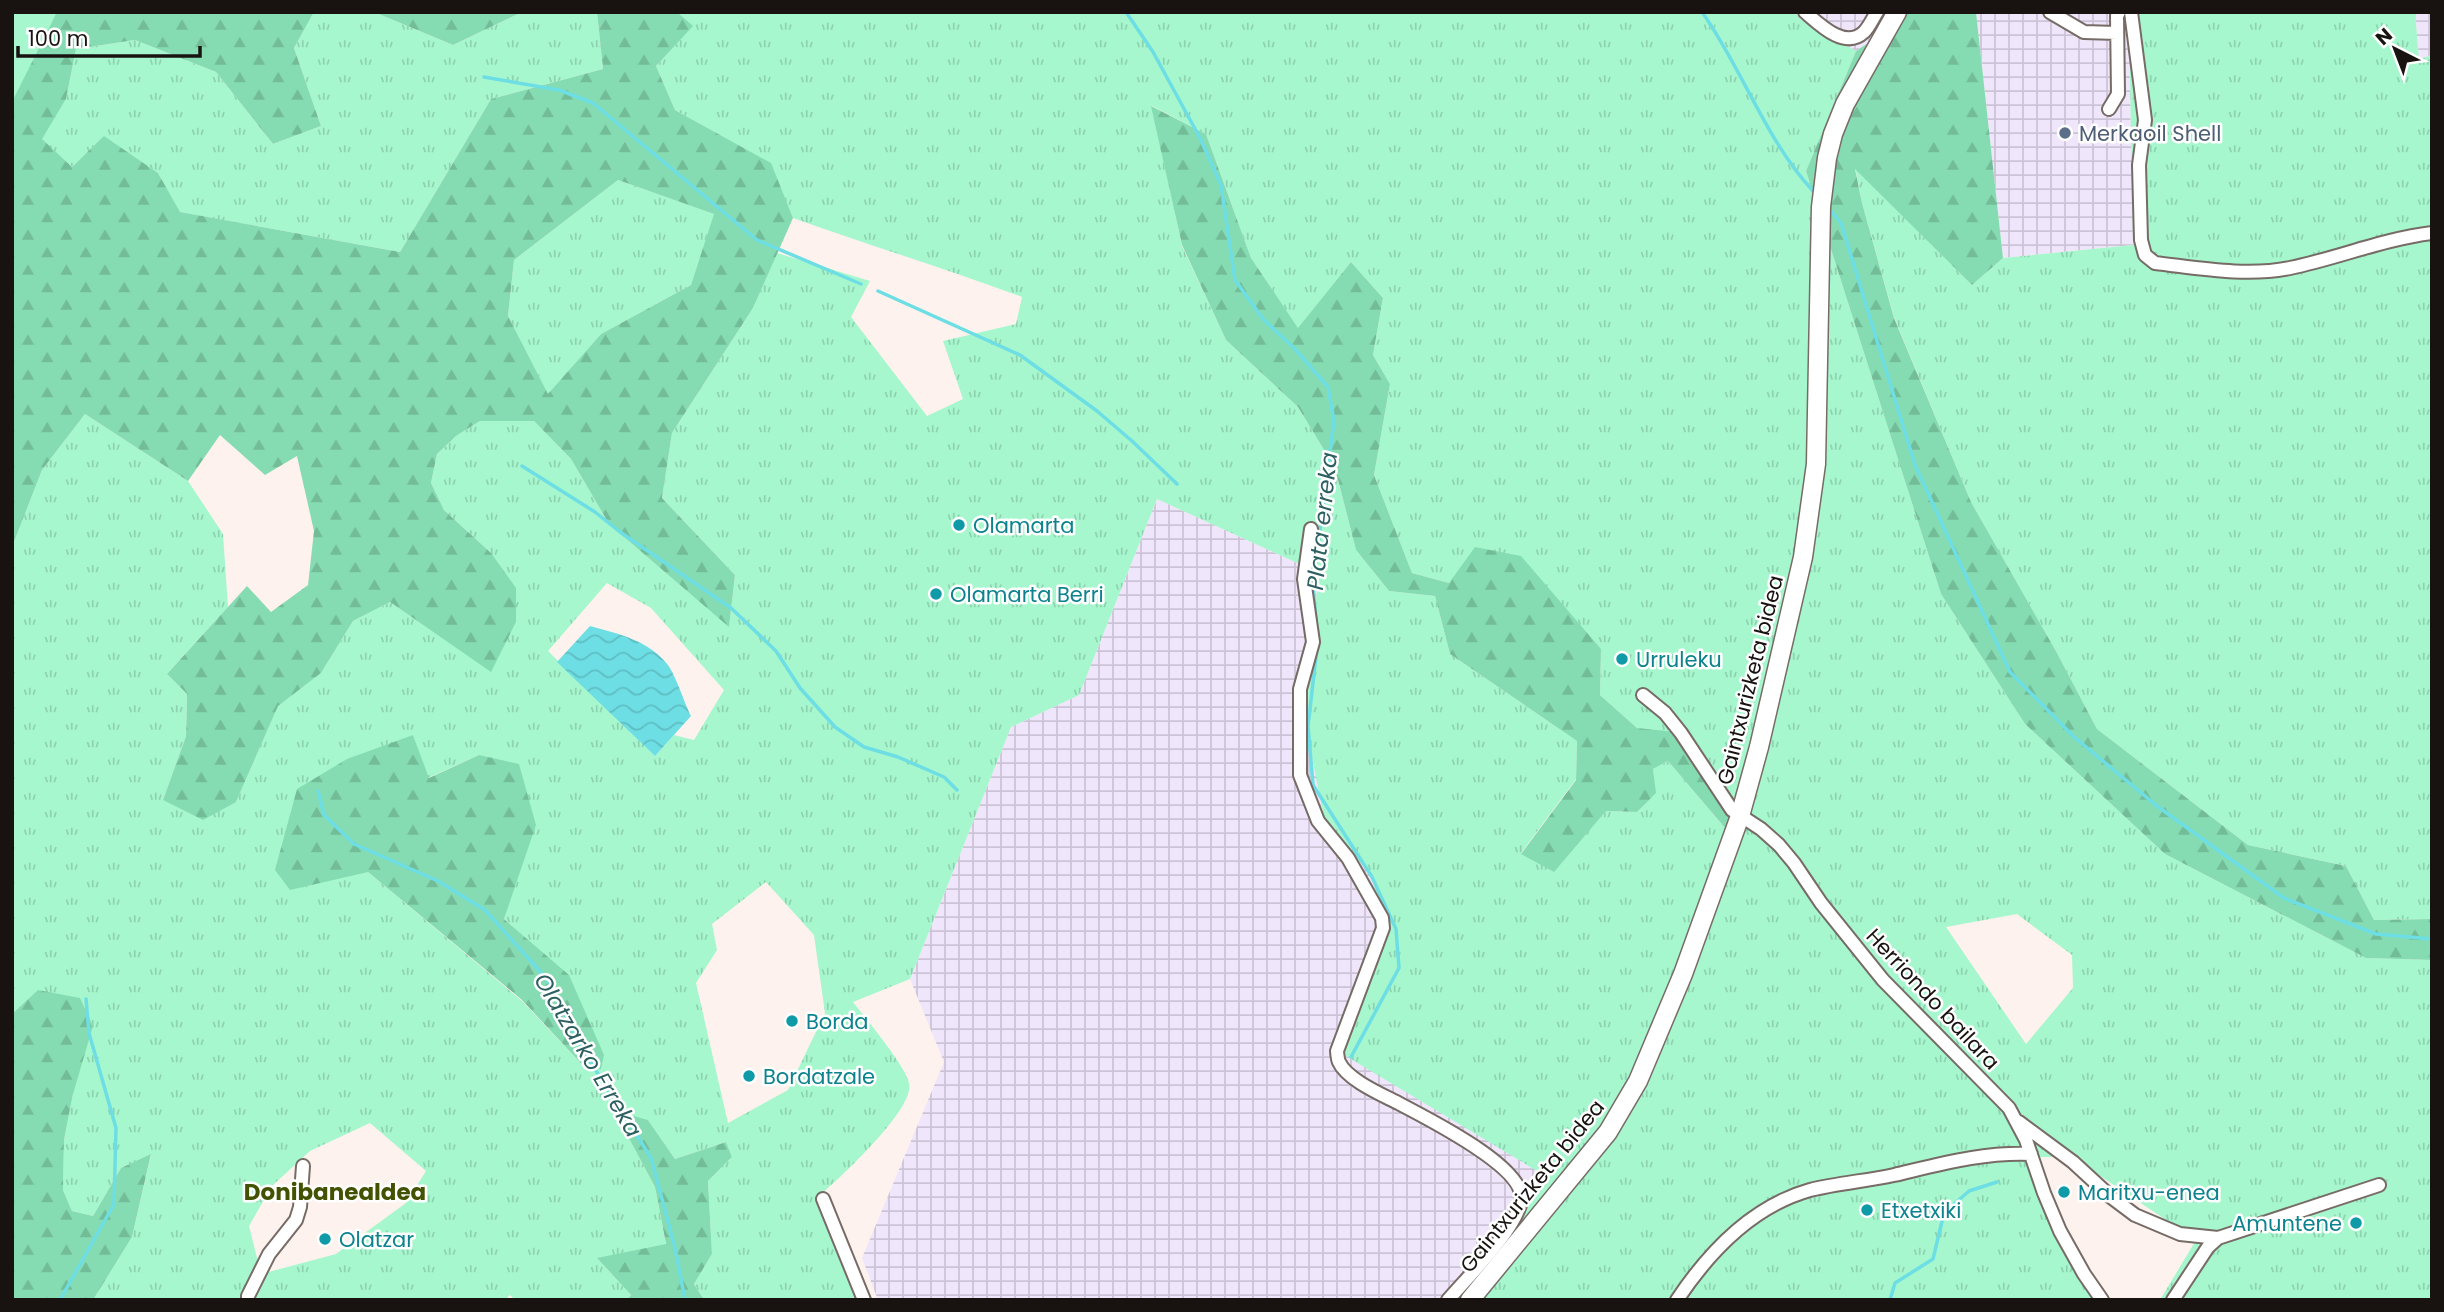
<svg xmlns="http://www.w3.org/2000/svg" width="2444" height="1312" viewBox="0 0 2444 1312" font-family="Poppins,sans-serif">
<defs>
<pattern id="industrial-grid" width="8" height="8" patternUnits="userSpaceOnUse" patternTransform="scale(1.75)"><rect width="8" height="8" fill="#efe6fb"/><path d="M0 4h8M4 0v8" fill="none" stroke="#ccc4d6"/></pattern>
<pattern id="grass-tufts" width="24" height="20" patternUnits="userSpaceOnUse" patternTransform="scale(1.75)"><rect width="24" height="20" fill="#a6f7ce"/><path d="M3 7l-1-3M5 7V3M7 7l1-3M15 17l-1-3M17 17v-4M19 17l1-3" fill="none" stroke="#8ed3b0"/></pattern>
<pattern id="forest-firs" width="22" height="20" patternUnits="userSpaceOnUse" patternTransform="scale(1.75)"><rect width="22" height="20" fill="#86dcb2"/><path d="M5 1l3.5 6h-7zM16 11l3.5 6h-7z" fill="#73bc98"/></pattern>
<pattern id="water-waves" width="16" height="10" patternUnits="userSpaceOnUse" patternTransform="scale(1.75)"><rect width="16" height="10" fill="#6ddee4"/><path d="M0 5q4-4 8 0t8 0" fill="none" stroke="#5ebec3"/></pattern>
</defs>
<rect width="100%" height="100%" fill="#fdf2ed"/>
<!-- industrial -->
<path fill="url(#industrial-grid)" d="M 1795,12 L 1891,12 L 1874,39 L 1856,51 L 1800,19 Z
M 1976,12 L 2135,12 L 2129,25 L 2133,245 L 2003,258 Z
M 2415,12 L 2432,12 L 2432,55 L 2419,59 Z
M 1157,499 L 1319,573 L 1303,712 L 1324,818 L 1372,877 L 1384,927 L 1337,1050 L 1548,1177 L 1439,1300 L 878,1300 L 862,1258 L 944,1062 L 910,979 L 1011,727 L 1079,695 Z"/>
<!-- grass -->
<path fill="url(#grass-tufts)" fill-rule="evenodd" d="M 314,12 L 374,12 L 453,45 L 522,12 L 597,12 L 603,69 L 491,99 L 400,252 L 179,212 L 158,173 L 104,137 L 72,167 L 41,139 L 66,99 L 76,49 L 135,40 L 216,72 L 273,144 L 321,126 L 294,48 Z
M 677,12 L 1795,12 L 1800,19 L 1856,51 L 1806,171 L 1941,594 L 2025,724 L 2165,854 L 2366,958 L 2432,960 L 2432,1300 L 2160,1300 L 2196,1240 L 2072,1157 L 2039,1157 L 2068,1248 L 2108,1300 L 1439,1300 L 1547,1177 L 1336,1050 L 1384,927 L 1372,877 L 1324,818 L 1303,712 L 1319,573 L 1157,499 L 1079,695 L 1011,727 L 910,979 L 853,1002 C 866,1019 905,1065 909,1083 C 916,1108 839,1179 819,1196 L 859,1297 L 857,1300 L 704,1300 L 694,1284 L 712,1254 L 708,1181 L 732,1157 L 726,1142 L 675,1159 L 648,1120 L 625,1131 L 655,1187 L 666,1245 L 598,1259 L 631,1295 L 627,1300 L 515,1300 L 510,1295 L 505,1300 L 93,1300 L 132,1237 L 151,1155 L 121,1168 L 93,1216 L 72,1211 L 63,1190 L 64,1140 L 73,1094 L 39,990 L 12,1014 L 12,547 L 42,470 L 85,414 L 188,481 L 223,534 L 228,607 L 167,674 L 187,694 L 186,736 L 163,800 L 236,802 L 278,705 L 321,673 L 353,621 L 390,602 L 491,671 L 491,553 L 444,510 L 431,483 L 437,454 L 456,436 L 480,421 L 534,421 L 571,459 L 609,524 L 729,626 L 735,575 L 662,498 L 672,433 L 753,308 L 777,253 L 870,281 L 851,317 L 927,416 L 963,399 L 943,341 L 1016,324 L 1022,297 C 946,269 869,245 793,218 L 770,163 L 675,110 L 656,66 L 692,26 ZM 1152,106 L 1206,134 L 1251,258 L 1298,329 L 1351,262 L 1383,298 L 1373,355 L 1390,384 L 1374,475 L 1412,573 L 1449,583 L 1601,649 L 1600,695 L 1637,728 L 1737,804 L 1726,829 L 1668,761 L 1653,769 L 1655,793 L 1637,812 L 1606,811 L 1554,871 L 1521,853 L 1576,779 L 1577,741 L 1450,654 L 1435,596 L 1389,591 L 1356,550 L 1335,468 L 1298,407 L 1226,340 L 1182,246 ZM 607,583 L 651,608 L 724,690 L 694,740 L 674,735 L 655,756 L 548,651 ZM 413,735 L 428,778 L 479,755 L 514,884 L 504,919 L 569,976 L 588,1071 L 522,1001 L 368,872 ZM 766,882 L 814,935 L 825,1013 L 788,1090 L 728,1123 L 696,983 L 717,950 L 712,924 ZM 2017,914 L 2072,955 L 2073,988 L 2026,1044 L 1946,927 ZM 370,1123 L 426,1171 L 406,1203 L 336,1254 L 261,1274 L 249,1226 L 272,1186 L 310,1151 Z
M 2135,12 L 2415,12 L 2419,59 L 2432,55 L 2432,919 L 2374,920 L 2346,866 L 2248,845 L 2097,729 L 2057,653 L 1971,502 L 1894,317 L 1862,203 L 1855,167 L 1972,285 L 2003,258 L 2133,245 L 2129,25 Z
M 618,180 L 715,214 L 691,285 L 601,334 L 548,395 L 508,316 L 514,260 Z"/>
<!-- forest -->
<path fill="url(#forest-firs)" fill-rule="evenodd" d="M 12,12 L 314,12 L 294,48 L 321,126 L 273,144 L 216,72 L 135,40 L 76,49 L 66,99 L 42,139 L 72,167 L 104,136 L 158,173 L 180,212 L 400,252 L 491,99 L 603,69 L 597,12 L 677,12 L 693,26 L 656,66 L 675,110 L 771,163 L 793,218 L 753,308 L 672,433 L 662,498 L 735,575 L 729,627 L 609,524 L 571,459 L 534,421 L 480,421 L 456,436 L 437,454 L 431,483 L 444,510 L 491,553 L 516,588 L 516,622 L 491,672 L 390,602 L 353,621 L 321,673 L 278,706 L 236,802 L 203,820 L 163,800 L 186,736 L 187,694 L 167,674 L 247,586 L 271,612 L 308,585 L 314,531 L 297,456 L 265,475 L 220,435 L 188,481 L 85,414 L 42,470 L 12,547 ZM 618,180 L 714,214 L 691,285 L 601,334 L 548,394 L 508,316 L 514,260 Z
M 374,12 L 522,12 L 453,45 Z
M 1891,12 L 1976,12 L 2003,258 L 1972,285 L 1855,169 L 1862,203 L 1894,318 L 1971,502 L 2057,653 L 2097,729 L 2248,845 L 2346,866 L 2374,920 L 2432,919 L 2432,960 L 2366,958 L 2165,854 L 2025,724 L 1941,594 L 1806,171 L 1856,51 L 1874,39 Z
M 1151,106 L 1206,134 L 1251,258 L 1298,328 L 1351,262 L 1383,298 L 1373,355 L 1390,384 L 1374,475 L 1412,573 L 1449,583 L 1475,547 L 1521,556 L 1601,649 L 1600,695 L 1637,728 L 1686,733 L 1738,804 L 1726,829 L 1668,761 L 1653,769 L 1656,793 L 1637,812 L 1606,811 L 1554,872 L 1521,854 L 1576,780 L 1577,741 L 1450,654 L 1435,596 L 1389,591 L 1356,550 L 1335,468 L 1298,407 L 1226,340 L 1182,245 Z
M 413,735 L 429,778 L 479,755 L 519,764 L 536,825 L 504,919 L 569,975 L 604,1055 L 601,1069 L 588,1071 L 522,1000 L 368,872 L 290,890 L 275,870 L 297,789 L 347,759 Z
M 38,990 L 80,998 L 93,1026 L 73,1094 L 64,1140 L 63,1190 L 72,1211 L 93,1216 L 121,1168 L 151,1154 L 132,1237 L 93,1300 L 12,1300 L 12,1014 Z
M 630,1115 L 648,1120 L 675,1159 L 726,1142 L 732,1157 L 708,1181 L 712,1254 L 694,1284 L 704,1300 L 627,1300 L 631,1295 L 597,1258 L 666,1244 L 655,1187 L 625,1131 Z"/>
<!-- park -->
<path fill="#a6f7ce" d="M 12,12 L 57,12 L 14,98 L 12,108 Z"/>
<!-- water -->
<path fill="url(#water-waves)" d="M 590,626 C 619,634 648,640 668,665 C 676,676 684,702 691,716 L 655,756 L 557,662 Z"/>
<g fill="none" stroke-linecap="round" stroke-linejoin="round">
<!-- stream -->
<path stroke="#6ddee4" stroke-width="3.5" d="M 1126,12 L 1153,52 L 1200,138 L 1221,185 L 1235,280 L 1263,319 L 1294,348 L 1328,387 L 1334,421 L 1313,585 L 1317,633
M 1702,12 C 1743,70 1765,139 1813,191
M 484,77 L 559,90 L 593,103 L 757,240 L 861,284
M 1831,211 L 1841,223 L 1915,465 L 2010,672 L 2074,737 L 2157,806 L 2284,898 L 2376,934 L 2432,939
M 878,291 L 1020,355 L 1097,411 L 1132,441 L 1177,484
M 522,466 L 595,512 L 620,532 L 731,608 L 776,651 L 800,688 L 835,727 L 864,747 L 898,757 L 944,777 L 957,790
M 1317,648 L 1308,726 L 1313,785 L 1372,877 L 1396,929 L 1399,968 L 1351,1057
M 318,791 L 324,815 L 354,844 L 438,881 L 485,910 L 546,978 L 583,1050 L 651,1158 L 675,1248 L 685,1300
M 60,1300 L 114,1204 L 116,1128 L 89,1033 L 86,999
M 1890,1300 L 1895,1283 L 1933,1259 L 1944,1213 L 1969,1191 L 1997,1182"/>
<defs>
<path id="street" d="M 1805,12 C 1820,25 1845,50 1864,32 C 1869,27 1873,18 1877,12
M 2050,12 L 2084,32 L 2117,33
M 2131,12 L 2145,120 L 2139,165 L 2141,240 L 2145,255 L 2155,263 C 2199,268 2246,277 2290,268 C 2338,258 2383,239 2432,233
M 2109,109 L 2118,94 L 2117,16 L 2119,12
M 1311,529 L 1304,579 L 1313,642 L 1300,689 L 1300,775 L 1318,821 L 1348,858 L 1382,918 L 1383,928 L 1337,1051 C 1337,1052 1338,1061 1339,1062 C 1347,1080 1383,1095 1400,1104 C 1426,1118 1528,1168 1521,1201 C 1516,1229 1468,1277 1448,1300
M 1643,695 L 1665,713 L 1681,733 L 1732,810 L 1761,829 L 1779,845 L 1794,863 L 1821,903 L 1883,980 L 2009,1108 L 2026,1140 L 2044,1193 L 2060,1231 L 2084,1274 L 2102,1300
M 2019,1122 L 2073,1162 L 2111,1197 L 2135,1215 L 2180,1234 L 2218,1238
M 823,1199 L 864,1300
M 248,1300 L 248,1296 L 269,1254 L 296,1220 L 300,1207 L 303,1166
M 1677,1300 C 1709,1252 1753,1206 1810,1190 C 1838,1183 1867,1181 1894,1175 C 1941,1164 1983,1152 2031,1154
M 2173,1300 L 2208,1247 L 2218,1238 L 2379,1185"/>
<path id="secondary" d="M 1470,1300 L 1608,1132 L 1638,1081 L 1683,974 L 1740,816 L 1759,747 L 1803,557 L 1816,464 L 1821,207 L 1827,158 L 1833,134 L 1845,104 L 1897,12"/>
</defs>
<!-- street casing -->
<use href="#street" stroke="#776b66" stroke-width="16"/>
<!-- secondary casing -->
<use href="#secondary" stroke="#776b66" stroke-width="21"/>
<!-- street -->
<use href="#street" stroke="#fff" stroke-width="12"/>
<!-- secondary -->
<use href="#secondary" stroke="#fff" stroke-width="18"/>
</g>
<!-- markers -->
<circle fill="#5c6f8a" stroke="#fff" stroke-width="2.5" cx="2065" cy="133" r="7"/>
<g fill="#0f9aa8" stroke="#fff" stroke-width="2.5">
<circle cx="959" cy="525" r="7"/>
<circle cx="936" cy="594" r="7"/>
<circle cx="1622" cy="659" r="7"/>
<circle cx="792" cy="1021" r="7"/>
<circle cx="749" cy="1076" r="7"/>
<circle cx="2064" cy="1192" r="7"/>
<circle cx="1867" cy="1210" r="7"/>
<circle cx="2356" cy="1223" r="7"/>
<circle cx="325" cy="1239" r="7"/>
</g>
<g text-anchor="middle" dominant-baseline="central" stroke-width="5" stroke-linejoin="round" paint-order="stroke">
<!-- service labels -->
<g font-size="21" fill="#4e5e75" stroke="#fff" text-anchor="start">
<text x="2079" y="133">Merkaoil Shell</text>
</g>
<!-- culture labels -->
<g font-size="21" fill="#0d838f" stroke="#fff" text-anchor="start">
<text x="973" y="525">Olamarta</text>
<text x="950" y="594">Olamarta Berri</text>
<text x="1636" y="659">Urruleku</text>
<text x="806" y="1021">Borda</text>
<text x="763" y="1076">Bordatzale</text>
<text x="2078" y="1192">Maritxu-enea</text>
<text x="1881" y="1210">Etxetxiki</text>
<text x="2342" y="1223" text-anchor="end">Amuntene</text>
<text x="339" y="1239">Olatzar</text>
</g>
<!-- street labels -->
<g font-size="21" fill="#181311" stroke="#fff">
<text transform="translate(1750 680) rotate(-76)">Gaintxurizketa bidea</text>
<text transform="translate(1933 999) rotate(47)">Herriondo bailara</text>
<text transform="translate(1532 1186) rotate(-51)">Gaintxurizketa bidea</text>
</g>
<!-- water labels -->
<g font-size="23" font-style="italic" fill="#2e6062" stroke="#fff">
<text transform="translate(1322 521) rotate(-84)">Plata erreka</text>
<text transform="translate(588 1055) rotate(59)">Olatzarko Erreka</text>
</g>
<!-- neighbourhood labels -->
<g font-size="23" font-weight="bold" fill="#425200" stroke="#fff">
<text x="335" y="1192">Donibanealdea</text>
</g>
</g>
<!-- border -->
<rect width="2444" height="1312" fill="none" stroke="#181311" stroke-width="28"/>
<!-- north arrow -->
<g transform="translate(2395 49) rotate(318)" stroke="#ffffff" stroke-width="5" paint-order="stroke">
<path d="M0-5L12 26L0 18L-12 26Z" fill="#181311"/>
<text y="-10" font-size="19" font-weight="bold" text-anchor="middle" fill="#181311">N</text>
</g>
<!-- scale -->
<path d="M18 46v10h182v-10" fill="none" stroke="#181311" stroke-width="3.5"/>
<text x="28" y="46" font-size="21" fill="#181311" stroke="#ffffff" stroke-width="5" paint-order="stroke">100 m</text>
</svg>
